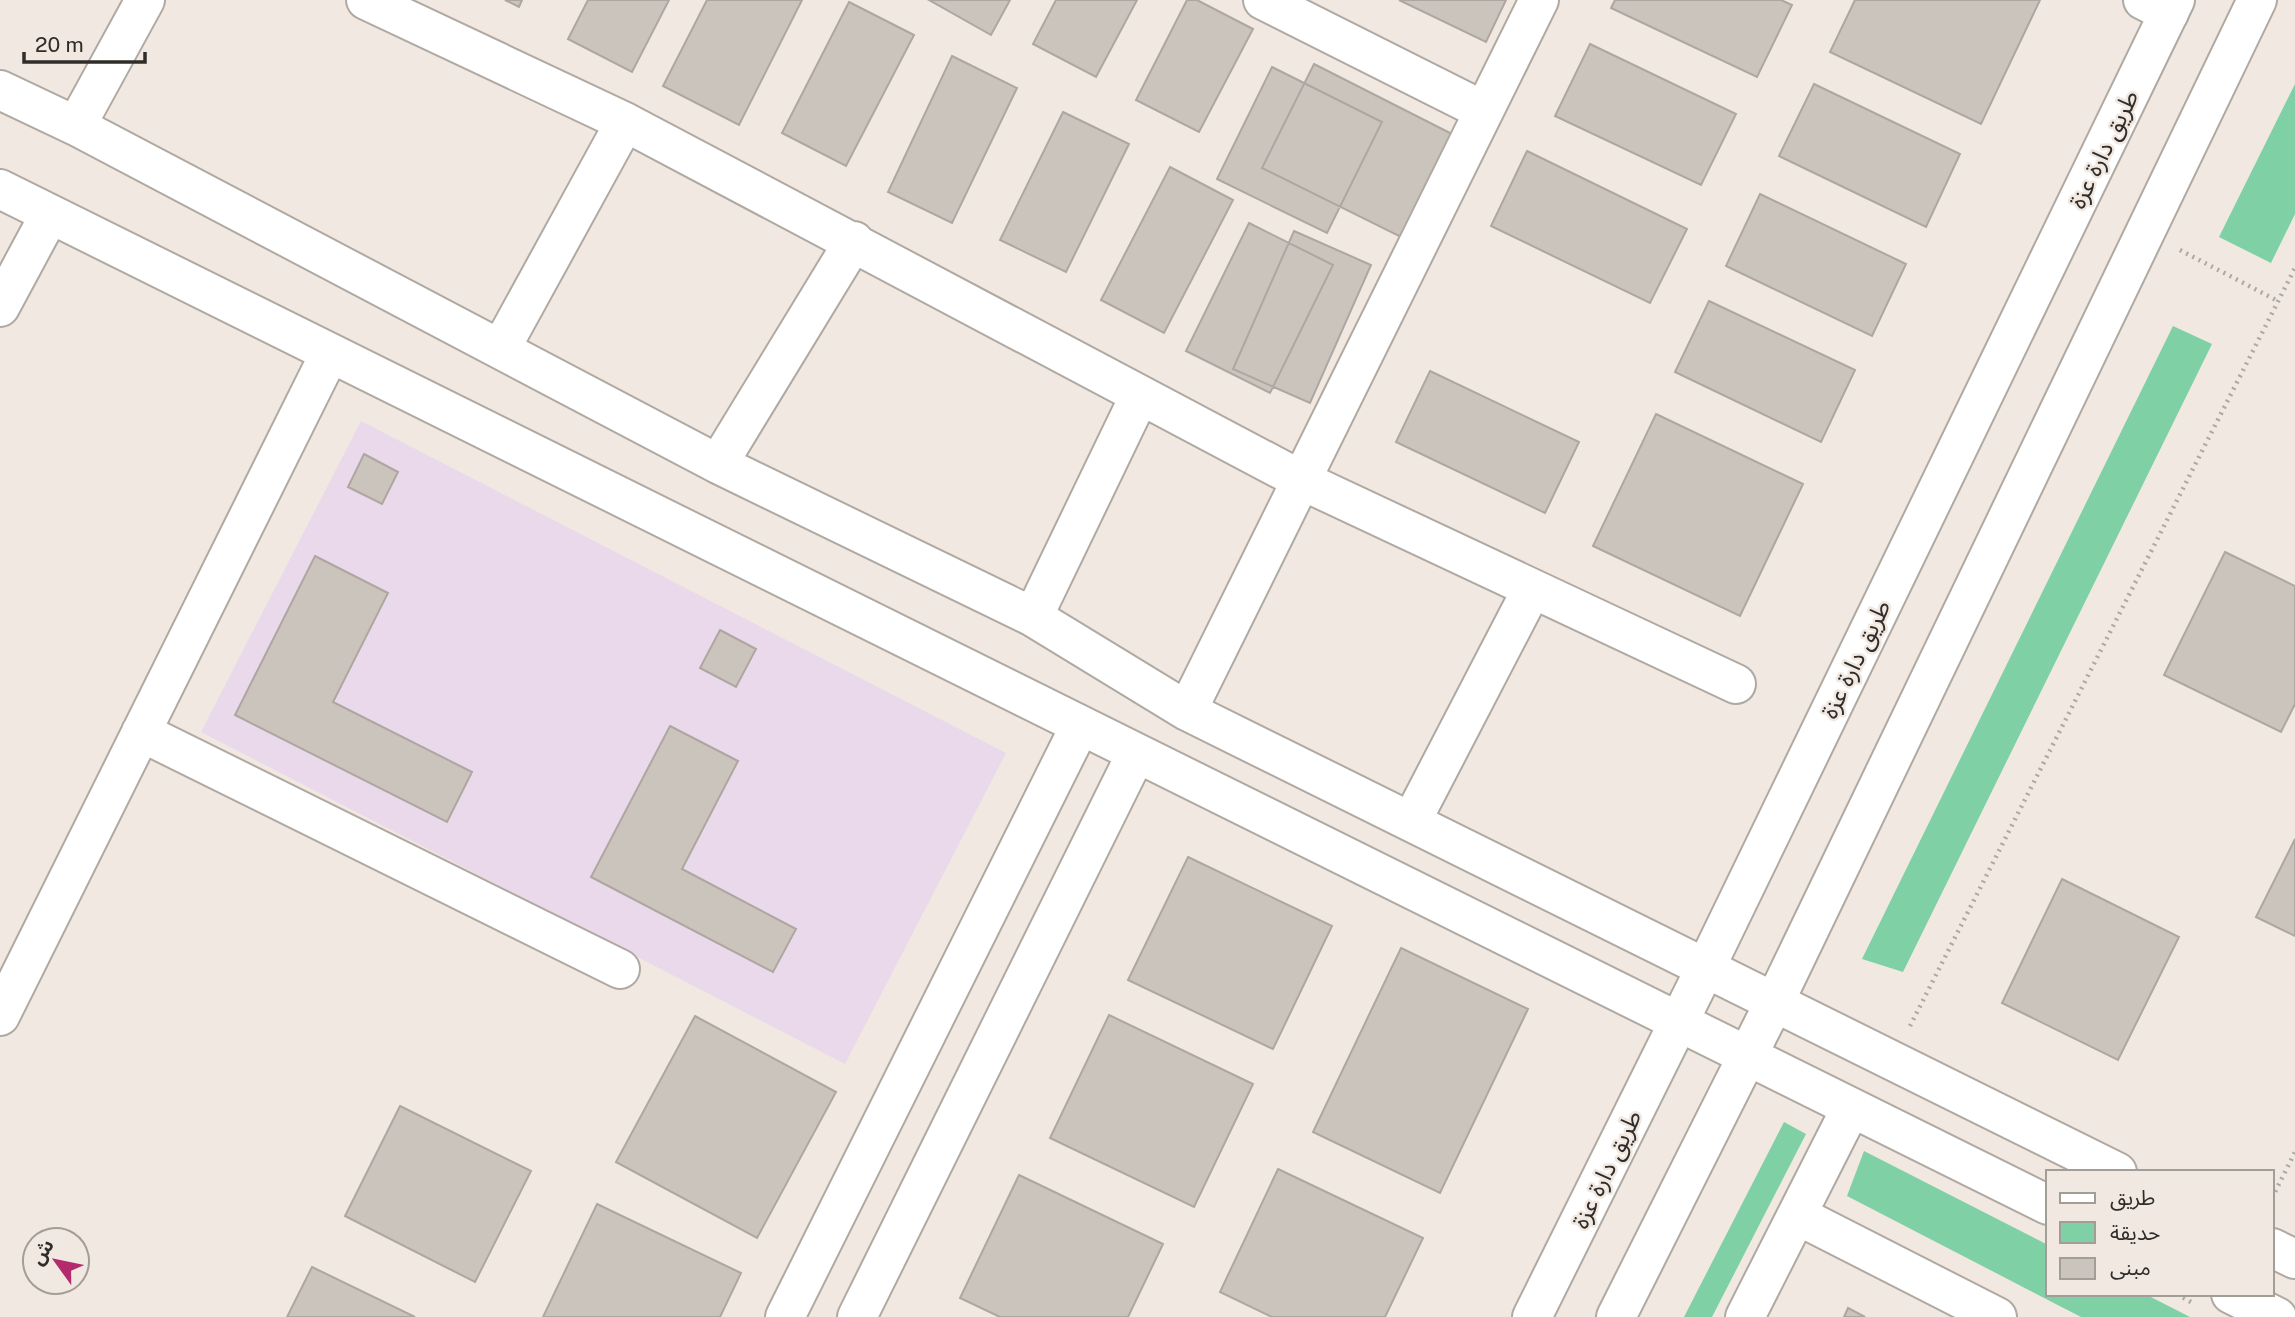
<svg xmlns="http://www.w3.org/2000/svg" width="2295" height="1317" viewBox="0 0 2295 1317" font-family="'Public Sans','Noto Sans Arabic',sans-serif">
<rect width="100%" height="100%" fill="#f0e8e1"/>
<!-- education -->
<path fill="#ead9eb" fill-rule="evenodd" d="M 361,421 L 1006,753 L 845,1064 L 201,732 ZM 364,455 L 398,472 L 382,504 L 348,487 ZM 315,556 L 388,593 L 333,702 L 446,821 L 235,715 ZM 720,631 L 755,649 L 736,687 L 700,668 ZM 670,726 L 738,762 L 682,869 L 796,929 L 773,972 L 591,877 Z"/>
<!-- green -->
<path fill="#7fd1a5" d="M 2295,84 L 2295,214 L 2271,263 L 2219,237 Z
M 2173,326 L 2212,344 L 1903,972 L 1862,959 Z
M 1784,1122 L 1806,1134 L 1712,1317 L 1684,1317 Z
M 1864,1151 L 2048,1245 L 2048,1294 L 2145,1294 L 2190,1317 L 2081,1317 L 1847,1196 Z"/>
<!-- building -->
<path fill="#cbc4bd" stroke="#aea6a0" stroke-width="2" d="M 505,0 L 522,0 L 519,7 Z
M 588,0 L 669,0 L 632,72 L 568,39 Z
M 707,0 L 802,0 L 739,125 L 663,86 Z
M 929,0 L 1010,0 L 991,35 Z
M 1056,0 L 1137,0 L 1096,77 L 1033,44 Z
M 1187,0 L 1197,0 L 1253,29 L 1199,132 L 1136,100 Z
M 1399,0 L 1506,0 L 1486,42 Z
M 1615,0 L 1781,0 L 1792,5 L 1757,77 L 1611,8 Z
M 1855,0 L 2040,0 L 1981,124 L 1830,52 Z
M 849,2 L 914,35 L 846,166 L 782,133 Z
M 1590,44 L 1736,114 L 1701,185 L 1555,116 Z
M 952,56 L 1017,88 L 952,223 L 888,192 Z
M 1314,64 L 1452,134 L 1401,237 L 1262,168 Z
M 1272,67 L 1382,122 L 1327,233 L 1217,179 Z
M 1814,84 L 1960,154 L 1926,227 L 1779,156 Z
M 1063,112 L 1129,144 L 1066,272 L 1000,240 Z
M 1527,151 L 1687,229 L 1650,303 L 1491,226 Z
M 1170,167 L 1233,200 L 1164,333 L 1101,300 Z
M 1760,194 L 1906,264 L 1872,336 L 1726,266 Z
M 1249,223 L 1333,265 L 1270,393 L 1186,351 Z
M 1294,231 L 1371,265 L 1310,403 L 1233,369 Z
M 1709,301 L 1855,370 L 1821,442 L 1675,372 Z
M 1430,371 L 1579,442 L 1545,513 L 1396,442 Z
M 1656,414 L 1803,484 L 1740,616 L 1593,546 Z
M 364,454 L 398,472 L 382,504 L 348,487 Z
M 2225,552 L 2295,586 L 2295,704 L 2281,732 L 2164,675 Z
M 315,556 L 388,593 L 333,702 L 472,772 L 447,822 L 235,715 Z
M 720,630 L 756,649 L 736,687 L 700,668 Z
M 670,726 L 738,761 L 682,869 L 796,929 L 773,972 L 591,877 Z
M 2295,839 L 2295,936 L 2256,917 Z
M 1188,857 L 1332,926 L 1273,1049 L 1128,980 Z
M 2062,879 L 2179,937 L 2118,1060 L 2002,1003 Z
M 1401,948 L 1528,1009 L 1440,1193 L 1313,1132 Z
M 1109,1015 L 1253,1084 L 1194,1207 L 1050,1138 Z
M 695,1016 L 836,1092 L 757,1238 L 616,1162 Z
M 400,1106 L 531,1171 L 475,1282 L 345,1216 Z
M 1278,1169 L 1423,1238 L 1385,1317 L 1272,1317 L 1220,1292 Z
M 1019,1175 L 1163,1244 L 1128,1317 L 1000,1317 L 960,1298 Z
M 597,1204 L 741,1273 L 720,1317 L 543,1317 Z
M 312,1267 L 415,1317 L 287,1317 Z
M 1848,1308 L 1865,1317 L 1844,1317 Z"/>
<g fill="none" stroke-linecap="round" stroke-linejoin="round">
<defs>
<path id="minor" d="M 366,0 L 625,122 L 1301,480 L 1736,684
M 1263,0 L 1484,111
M 2143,0 L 2169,13
M 0,90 L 76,126 L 718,464 L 1033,617 L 1187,711 L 2117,1172
M 76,126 L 145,0
M 0,189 L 2048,1205
M 0,307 L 50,214
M 501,348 L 625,122
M 718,464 L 854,241
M 1033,617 L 1139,397
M 1187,711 L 1539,0
M 141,732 L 620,969
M 1411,822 L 1532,589
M 0,1016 L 329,355
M 1797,1215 L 1997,1317
M 2272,1248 L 2295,1259
M 2231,1294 L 2277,1317
M 785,1317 L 1080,726
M 857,1317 L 1136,754
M 1745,1317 L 1851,1108"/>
<path id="major" d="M 1532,1317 L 1705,969 L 2175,0
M 1616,1317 L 1774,1003 L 2257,0"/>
</defs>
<!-- minor casing -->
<use href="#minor" stroke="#b0a9a2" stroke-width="42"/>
<!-- major casing -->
<use href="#major" stroke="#b0a9a2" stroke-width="42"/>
<!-- path -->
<path stroke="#aea7a2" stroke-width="4.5" stroke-dasharray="2 5" stroke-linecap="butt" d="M 2180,250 L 2278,301
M 1910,1026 L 2295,268
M 2272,1198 L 2295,1152
M 2177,1294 L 2191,1302"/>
<!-- minor -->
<use href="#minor" stroke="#fff" stroke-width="38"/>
<!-- major -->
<use href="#major" stroke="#fff" stroke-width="38"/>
</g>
<g text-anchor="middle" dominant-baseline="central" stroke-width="5" stroke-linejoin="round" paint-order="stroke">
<!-- street labels -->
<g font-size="24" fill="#2f2c29" stroke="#f0e8e1">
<text transform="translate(2103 149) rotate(-64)">طريق دارة عزة</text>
<text transform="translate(1855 659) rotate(-64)">طريق دارة عزة</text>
<text transform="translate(1606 1169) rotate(-64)">طريق دارة عزة</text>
</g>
</g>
<!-- legend -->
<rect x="2046" y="1170" width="228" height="126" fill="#f0e8e1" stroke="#a39d97" stroke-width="2"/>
<rect x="2060" y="1193" width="35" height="10" fill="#ffffff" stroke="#a39d97" stroke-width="2"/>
<text x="2110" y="1205" font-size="21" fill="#2f2c29">طريق</text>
<rect x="2060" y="1222" width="35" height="21" fill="#7fd1a5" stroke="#a39d97" stroke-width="2"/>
<text x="2110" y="1240" font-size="21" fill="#2f2c29">حديقة</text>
<rect x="2060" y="1258" width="35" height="21" fill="#cbc4bd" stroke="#a39d97" stroke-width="2"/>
<text x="2110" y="1275" font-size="21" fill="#2f2c29">مبنى</text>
<!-- north arrow -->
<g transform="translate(56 1261) rotate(303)"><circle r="33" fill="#f0e8e1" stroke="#a39d97" stroke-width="2"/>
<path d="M0-5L12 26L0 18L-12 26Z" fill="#b32b6c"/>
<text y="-10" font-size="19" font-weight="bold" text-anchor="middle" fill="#2f2c29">ش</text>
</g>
<!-- scale -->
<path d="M24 52v10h121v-10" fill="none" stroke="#2f2c29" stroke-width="3.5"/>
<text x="35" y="52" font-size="21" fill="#2f2c29" stroke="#f0e8e1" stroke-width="5" paint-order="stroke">20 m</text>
</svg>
